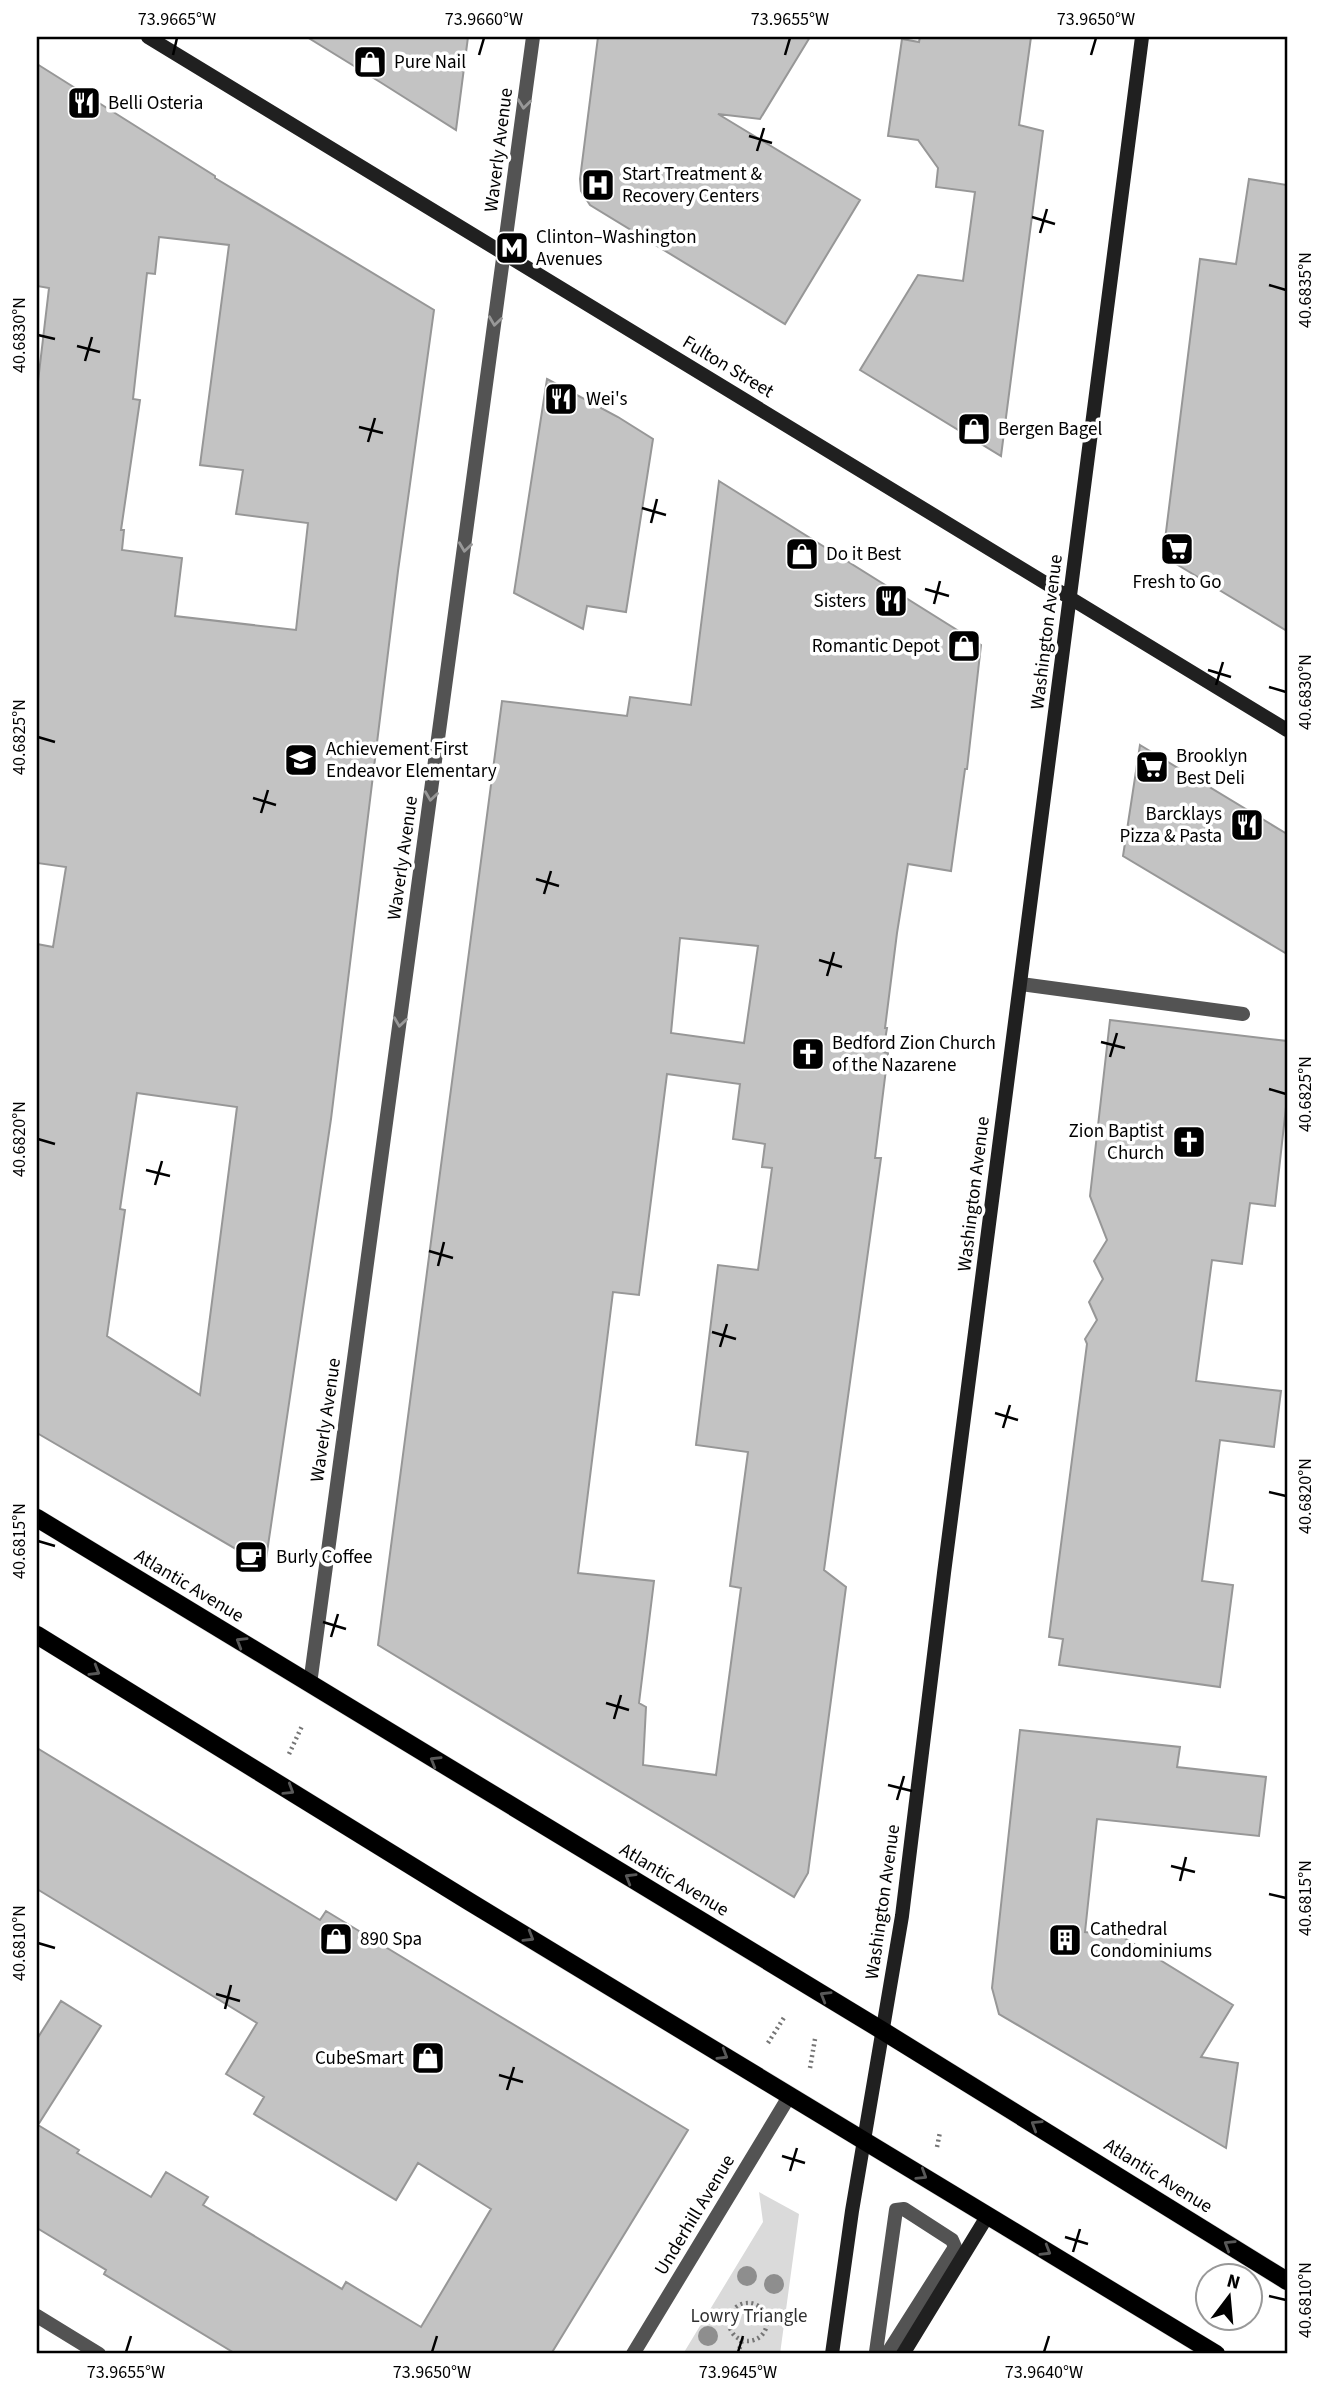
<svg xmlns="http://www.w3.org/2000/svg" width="1324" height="2391" viewBox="0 0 1324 2391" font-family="'Source Sans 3',sans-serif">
<rect width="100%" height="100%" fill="#fff"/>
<!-- green -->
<path fill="#dadada" d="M 759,2192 L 799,2214 L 780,2354 L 683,2354 L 763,2222 Z"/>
<!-- building -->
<path fill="#c3c3c3" stroke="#979797" stroke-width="2" fill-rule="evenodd" d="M 307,37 L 468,37 L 456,130 L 380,82 Z
M 598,37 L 810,37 L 760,119 L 718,114 L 860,200 L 785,324 L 590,205 L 581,191 L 580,179 Z
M 920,37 L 1031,37 L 1019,125 L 1043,131 L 1001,456 L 860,370 L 918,275 L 963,281 L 975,192 L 936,187 L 938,168 L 918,140 L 888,136 L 902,39 L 919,42 Z
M 37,64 L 215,176 L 215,178 L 434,310 L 398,571 L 331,1119 L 265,1566 L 37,1433 L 37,944 L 53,947 L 66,867 L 37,863 L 37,390 L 49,288 L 37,286 ZM 159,237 L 229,245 L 200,465 L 243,470 L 236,514 L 308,523 L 296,630 L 175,616 L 182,558 L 122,550 L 124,530 L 121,530 L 140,400 L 133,399 L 147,273 L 155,274 ZM 137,1093 L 237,1107 L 200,1395 L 107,1336 L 125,1210 L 120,1209 Z
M 1249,179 L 1287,185 L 1287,631 L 1163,556 L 1200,259 L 1236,264 Z
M 547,379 L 618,417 L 653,439 L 626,612 L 587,606 L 583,629 L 514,593 Z
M 719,481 L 981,645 L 967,769 L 965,769 L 951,871 L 908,864 L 897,933 L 885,1028 L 887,1028 L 883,1052 L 888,1053 L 875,1158 L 881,1158 L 824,1570 L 846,1587 L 808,1873 L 794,1897 L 378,1645 L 502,701 L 627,716 L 630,697 L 691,705 ZM 680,938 L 758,946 L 744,1043 L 671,1033 ZM 667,1074 L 740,1084 L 733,1139 L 765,1144 L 762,1167 L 772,1168 L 758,1270 L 718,1265 L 696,1445 L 748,1452 L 730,1586 L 741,1588 L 716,1775 L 643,1765 L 646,1707 L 639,1703 L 654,1581 L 578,1573 L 613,1292 L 639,1295 Z
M 1140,745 L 1287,834 L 1287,954 L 1123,856 Z
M 1110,1020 L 1287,1041 L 1287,1098 L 1275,1206 L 1250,1203 L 1242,1264 L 1212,1260 L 1196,1381 L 1281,1391 L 1274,1447 L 1220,1440 L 1202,1581 L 1233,1585 L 1220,1687 L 1059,1665 L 1063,1639 L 1049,1637 L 1087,1344 L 1085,1339 L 1097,1320 L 1089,1302 L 1103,1279 L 1094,1261 L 1107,1240 L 1090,1196 Z
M 1020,1730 L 1180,1747 L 1177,1767 L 1266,1777 L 1259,1836 L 1097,1819 L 1085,1932 L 1121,1936 L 1233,2005 L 1201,2057 L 1238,2063 L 1226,2148 L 999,2014 L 992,1988 Z
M 37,1748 L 320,1920 L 326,1911 L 688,2130 L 551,2354 L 236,2354 L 104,2274 L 106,2270 L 37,2228 L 37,2039 L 61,2001 L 101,2026 L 38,2125 L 79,2150 L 77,2153 L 151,2197 L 166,2172 L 208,2197 L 203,2205 L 342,2289 L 346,2282 L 421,2327 L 491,2209 L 418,2163 L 396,2200 L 254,2114 L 264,2097 L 226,2074 L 257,2023 L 37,1889 Z"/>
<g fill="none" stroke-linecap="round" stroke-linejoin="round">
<defs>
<path id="primary" d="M 37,1518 L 883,2031 L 1287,2281
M 37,1635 L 470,1902 L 1216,2354"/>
</defs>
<!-- primary casing -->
<use href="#primary" stroke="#dbdbdb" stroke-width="19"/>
<!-- path -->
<path stroke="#757575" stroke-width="4.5" stroke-dasharray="2 3.5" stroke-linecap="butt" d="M 289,1754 L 302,1726
M 768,2043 L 785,2016
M 810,2068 L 815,2039
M 937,2147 L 940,2132
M729 2322a19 19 0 1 1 38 0a19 19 0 1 1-38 0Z
M 738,2354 L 742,2340"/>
<!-- service -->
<path stroke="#535353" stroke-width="14" d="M 1021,984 L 1243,1014"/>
<!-- pedestrian -->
<path stroke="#535353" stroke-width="14" d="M 633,2354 L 790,2095
M 877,2354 L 876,2352 L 896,2210 L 904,2209 L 952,2240 L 955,2247 L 887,2354"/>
<!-- minor -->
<path stroke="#535353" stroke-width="14" d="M 310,1684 L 533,37
M 37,2316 L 99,2354"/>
<!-- secondary -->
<path stroke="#202020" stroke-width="14" d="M 148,37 L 1287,730
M 832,2354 L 852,2211 L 902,1916 L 944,1573 L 1142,37
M 903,2354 L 988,2215"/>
<!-- primary -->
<use href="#primary" stroke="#000" stroke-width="18"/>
</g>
<!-- trees -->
<g fill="#8e8e8e">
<circle cx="747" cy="2276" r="10"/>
<circle cx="774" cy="2284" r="10"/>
<circle cx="708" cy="2336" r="10"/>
</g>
<!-- one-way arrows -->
<defs><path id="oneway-chevron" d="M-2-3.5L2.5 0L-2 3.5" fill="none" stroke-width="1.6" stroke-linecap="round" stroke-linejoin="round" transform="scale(1.75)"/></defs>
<g stroke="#989898">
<use href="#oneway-chevron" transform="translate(524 104) rotate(97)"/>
<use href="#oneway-chevron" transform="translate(495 321) rotate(98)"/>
<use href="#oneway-chevron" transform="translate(465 547) rotate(98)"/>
<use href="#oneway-chevron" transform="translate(431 796) rotate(98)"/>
<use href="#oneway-chevron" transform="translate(400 1022) rotate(98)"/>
</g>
<g stroke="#595959">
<use href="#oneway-chevron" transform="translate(241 1642) rotate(-149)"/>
<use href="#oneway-chevron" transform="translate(95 1671) rotate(31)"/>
<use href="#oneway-chevron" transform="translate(435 1761) rotate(-149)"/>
<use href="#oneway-chevron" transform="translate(289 1790) rotate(32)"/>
<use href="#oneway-chevron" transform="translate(630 1878) rotate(-149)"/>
<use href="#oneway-chevron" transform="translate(529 1937) rotate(31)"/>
<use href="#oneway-chevron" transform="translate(825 1996) rotate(-149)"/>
<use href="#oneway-chevron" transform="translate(723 2055) rotate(31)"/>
<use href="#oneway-chevron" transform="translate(1036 2125) rotate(-148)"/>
<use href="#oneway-chevron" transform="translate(922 2175) rotate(32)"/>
<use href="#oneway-chevron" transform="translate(1229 2245) rotate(-148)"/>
<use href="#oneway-chevron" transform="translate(1046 2251) rotate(31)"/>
</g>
<!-- ticks -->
<path fill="none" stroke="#000" stroke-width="2.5" d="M 173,55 L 177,38M 479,55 L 484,38M 785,55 L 790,38M 1091,55 L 1096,38M 749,136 L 772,143M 757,151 L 764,128M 1032,217 L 1055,224M 1040,233 L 1047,209M 1269,285 L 1286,290M 38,335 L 55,339M 77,346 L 100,352M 85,361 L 92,337M 359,427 L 383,433M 368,442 L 375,418M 642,508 L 666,515M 651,523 L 657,499M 925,589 L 949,596M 934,604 L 940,581M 1208,670 L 1231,677M 1216,685 L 1223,662M 1269,687 L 1286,692M 38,737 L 55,742M 253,798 L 276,805M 261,813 L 268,790M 536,879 L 559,886M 544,894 L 551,871M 819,960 L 842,967M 827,976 L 834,952M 1101,1042 L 1125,1048M 1110,1057 L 1117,1033M 1269,1089 L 1286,1094M 38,1139 L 55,1144M 146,1170 L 170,1176M 155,1185 L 162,1161M 429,1251 L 453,1258M 438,1266 L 444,1242M 712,1332 L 736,1339M 720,1347 L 727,1324M 995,1413 L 1018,1420M 1003,1428 L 1010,1405M 1269,1492 L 1286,1496M 38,1541 L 55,1546M 323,1622 L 346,1629M 331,1637 L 338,1614M 606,1703 L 629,1710M 614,1719 L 621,1695M 888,1785 L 912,1791M 897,1800 L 904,1776M 1171,1866 L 1195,1872M 1180,1881 L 1186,1857M 1269,1894 L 1286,1898M 38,1943 L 55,1948M 216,1994 L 240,2001M 225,2009 L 231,1985M 499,2075 L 523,2082M 507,2090 L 514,2067M 782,2156 L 805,2163M 790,2171 L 797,2148M 1065,2237 L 1088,2244M 1073,2252 L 1080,2229M 1269,2296 L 1286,2300M 126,2352 L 131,2336M 432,2352 L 437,2336M 738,2352 L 743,2336M 1044,2352 L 1049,2336"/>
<!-- icons -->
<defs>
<symbol id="shop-square" viewBox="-11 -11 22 22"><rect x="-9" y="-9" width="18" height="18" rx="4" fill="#000" stroke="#fff"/><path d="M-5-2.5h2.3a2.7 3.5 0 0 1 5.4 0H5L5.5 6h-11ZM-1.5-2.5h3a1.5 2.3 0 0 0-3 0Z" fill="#fff"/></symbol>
<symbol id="restaurant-square" viewBox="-11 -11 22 22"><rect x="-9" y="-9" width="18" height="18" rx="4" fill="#000" stroke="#fff"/><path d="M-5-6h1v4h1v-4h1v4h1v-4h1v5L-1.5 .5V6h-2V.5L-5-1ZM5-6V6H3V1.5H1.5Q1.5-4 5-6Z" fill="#fff"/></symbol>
<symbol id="hospital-square" viewBox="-11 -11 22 22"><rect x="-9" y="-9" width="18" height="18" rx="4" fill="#000" stroke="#fff"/><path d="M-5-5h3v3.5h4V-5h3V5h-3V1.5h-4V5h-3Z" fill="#fff"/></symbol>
<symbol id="metro-square" viewBox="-11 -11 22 22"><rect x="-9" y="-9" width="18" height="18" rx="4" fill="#000" stroke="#fff"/><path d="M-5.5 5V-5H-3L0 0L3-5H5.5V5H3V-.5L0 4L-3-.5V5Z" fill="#fff"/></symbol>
<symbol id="supermarket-square" viewBox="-11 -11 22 22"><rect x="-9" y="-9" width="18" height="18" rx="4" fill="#000" stroke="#fff"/><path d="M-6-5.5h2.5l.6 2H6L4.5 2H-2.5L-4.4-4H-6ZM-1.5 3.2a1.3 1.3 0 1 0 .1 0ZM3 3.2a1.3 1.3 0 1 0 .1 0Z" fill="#fff"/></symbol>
<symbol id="school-square" viewBox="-11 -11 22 22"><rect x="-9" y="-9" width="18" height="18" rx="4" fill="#000" stroke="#fff"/><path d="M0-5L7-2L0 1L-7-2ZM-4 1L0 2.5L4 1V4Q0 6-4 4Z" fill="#fff"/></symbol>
<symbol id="church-square" viewBox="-11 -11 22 22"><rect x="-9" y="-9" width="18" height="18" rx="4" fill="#000" stroke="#fff"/><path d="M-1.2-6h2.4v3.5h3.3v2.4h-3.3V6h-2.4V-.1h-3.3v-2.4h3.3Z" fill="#fff"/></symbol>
<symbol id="cafe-square" viewBox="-11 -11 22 22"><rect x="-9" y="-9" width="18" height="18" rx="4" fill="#000" stroke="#fff"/><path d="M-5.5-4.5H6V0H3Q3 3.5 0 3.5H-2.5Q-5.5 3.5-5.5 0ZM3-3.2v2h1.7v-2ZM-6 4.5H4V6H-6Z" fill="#fff"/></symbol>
<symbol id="building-square" viewBox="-11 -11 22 22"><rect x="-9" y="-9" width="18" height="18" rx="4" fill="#000" stroke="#fff"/><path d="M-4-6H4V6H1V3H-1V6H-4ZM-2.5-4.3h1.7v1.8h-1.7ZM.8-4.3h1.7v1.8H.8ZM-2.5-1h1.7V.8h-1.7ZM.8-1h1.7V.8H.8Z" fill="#fff"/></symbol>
</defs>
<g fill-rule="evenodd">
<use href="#shop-square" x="351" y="43" width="38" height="38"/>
<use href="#restaurant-square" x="65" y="84" width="38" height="38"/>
<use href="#hospital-square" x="579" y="166" width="38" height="38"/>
<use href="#metro-square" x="493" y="229" width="38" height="38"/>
<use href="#restaurant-square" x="542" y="380" width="38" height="38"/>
<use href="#shop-square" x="955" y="410" width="38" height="38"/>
<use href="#supermarket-square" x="1158" y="530" width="38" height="38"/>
<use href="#shop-square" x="783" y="535" width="38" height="38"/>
<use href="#restaurant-square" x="872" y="582" width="38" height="38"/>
<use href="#shop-square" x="945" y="627" width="38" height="38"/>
<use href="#school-square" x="282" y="741" width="38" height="38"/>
<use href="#supermarket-square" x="1133" y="748" width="38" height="38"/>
<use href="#restaurant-square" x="1228" y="806" width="38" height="38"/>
<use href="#church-square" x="789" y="1035" width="38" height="38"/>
<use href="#church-square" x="1170" y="1123" width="38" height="38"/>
<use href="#cafe-square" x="232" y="1538" width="38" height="38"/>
<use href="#shop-square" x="317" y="1920" width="38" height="38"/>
<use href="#building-square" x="1046" y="1921" width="38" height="38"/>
<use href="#shop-square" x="409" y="2039" width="38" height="38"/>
</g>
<g text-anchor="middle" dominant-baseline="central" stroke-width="7" stroke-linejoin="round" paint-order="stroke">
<!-- poi labels -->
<g font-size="19" fill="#000" stroke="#fff" text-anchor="start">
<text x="394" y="62">Pure Nail</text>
<text x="108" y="103">Belli Osteria</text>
<text x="622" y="174">Start Treatment &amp;<tspan x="622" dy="22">Recovery Centers</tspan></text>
<text x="536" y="237">Clinton–Washington<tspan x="536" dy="22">Avenues</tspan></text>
<text x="586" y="399">Wei's</text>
<text x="998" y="429">Bergen Bagel</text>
<text x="826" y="554">Do it Best</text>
<text x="1177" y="582" text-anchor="middle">Fresh to Go</text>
<text x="866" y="601" text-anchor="end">Sisters</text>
<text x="940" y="646" text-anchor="end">Romantic Depot</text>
<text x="326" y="749">Achievement First<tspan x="326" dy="22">Endeavor Elementary</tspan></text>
<text x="1176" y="756">Brooklyn<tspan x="1176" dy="22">Best Deli</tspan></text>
<text x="1222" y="814" text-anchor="end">Barcklays<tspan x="1222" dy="22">Pizza &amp; Pasta</tspan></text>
<text x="832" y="1043">Bedford Zion Church<tspan x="832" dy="22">of the Nazarene</tspan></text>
<text x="1164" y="1131" text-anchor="end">Zion Baptist<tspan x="1164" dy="22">Church</tspan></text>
<text x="276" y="1557">Burly Coffee</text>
<text x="1090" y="1929">Cathedral<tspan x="1090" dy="22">Condominiums</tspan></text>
<text x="360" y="1939">890 Spa</text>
<text x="404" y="2058" text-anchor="end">CubeSmart</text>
</g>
<!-- street labels -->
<g font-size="19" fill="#000" stroke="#fff">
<text transform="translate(499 150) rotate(-83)">Waverly Avenue</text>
<text transform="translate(728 367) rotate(31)">Fulton Street</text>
<text transform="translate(1047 632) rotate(-83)">Washington Avenue</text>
<text transform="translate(403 858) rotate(-82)">Waverly Avenue</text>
<text transform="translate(974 1194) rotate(-83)">Washington Avenue</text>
<text transform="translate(326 1420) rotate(-82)">Waverly Avenue</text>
<text transform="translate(189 1586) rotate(31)">Atlantic Avenue</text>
<text transform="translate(674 1880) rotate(31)">Atlantic Avenue</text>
<text transform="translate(883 1902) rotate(-82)">Washington Avenue</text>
<text transform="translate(1158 2176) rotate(32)">Atlantic Avenue</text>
<text transform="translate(695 2215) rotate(-59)">Underhill Avenue</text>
</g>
<!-- park labels -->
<g font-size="19" fill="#313131" stroke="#fff">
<text x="749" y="2316">Lowry Triangle</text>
</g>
</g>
<!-- border -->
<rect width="1324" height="2391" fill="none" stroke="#ffffff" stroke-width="77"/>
<!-- north arrow -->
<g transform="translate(1229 2297) rotate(16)"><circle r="33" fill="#ffffff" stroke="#999999" stroke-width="2"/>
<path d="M0-5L12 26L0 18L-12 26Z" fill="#000000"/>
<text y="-10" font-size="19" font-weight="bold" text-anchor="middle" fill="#000000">N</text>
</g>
<rect x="38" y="38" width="1248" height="2314" fill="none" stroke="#000" stroke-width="2.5"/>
<g font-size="18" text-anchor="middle" fill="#000">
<text x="177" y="25">73.9665°W</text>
<text x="484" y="25">73.9660°W</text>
<text x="790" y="25">73.9655°W</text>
<text x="1096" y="25">73.9650°W</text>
<text transform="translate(1305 290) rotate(-90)" y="6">40.6835°N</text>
<text transform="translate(19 335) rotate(-90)" y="6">40.6830°N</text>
<text transform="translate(1305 692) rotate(-90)" y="6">40.6830°N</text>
<text transform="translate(19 737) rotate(-90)" y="6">40.6825°N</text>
<text transform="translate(1305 1094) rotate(-90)" y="6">40.6825°N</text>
<text transform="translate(19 1139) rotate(-90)" y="6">40.6820°N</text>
<text transform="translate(1305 1496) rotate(-90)" y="6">40.6820°N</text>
<text transform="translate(19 1541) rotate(-90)" y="6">40.6815°N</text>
<text transform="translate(1305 1898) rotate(-90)" y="6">40.6815°N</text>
<text transform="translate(19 1943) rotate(-90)" y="6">40.6810°N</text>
<text transform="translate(1305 2300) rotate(-90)" y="6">40.6810°N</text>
<text x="126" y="2378">73.9655°W</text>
<text x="432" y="2378">73.9650°W</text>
<text x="738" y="2378">73.9645°W</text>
<text x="1044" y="2378">73.9640°W</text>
</g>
</svg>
